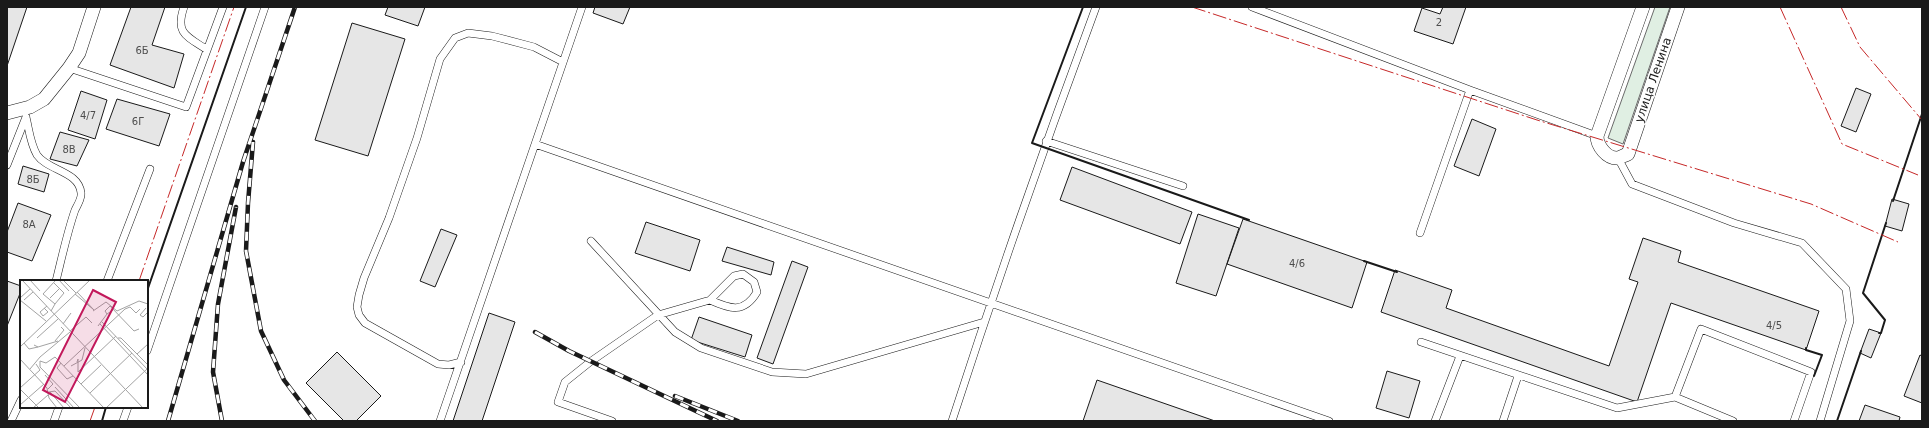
<svg xmlns="http://www.w3.org/2000/svg" width="1929" height="428" viewBox="0 0 1929 428" font-family="'DejaVu Sans',sans-serif">
<rect width="100%" height="100%" fill="#fff"/>
<!-- green -->
<path fill="#e0efe3" stroke="#6a6a6a" d="M 1655,7 L 1670,7 L 1623,144 L 1608,138 Z"/>
<!-- building -->
<path fill="#e6e6e6" stroke="#1a1a1a" d="M 7,7 L 27,7 L 7,66 Z
M 131,7 L 165,7 L 152,45 L 184,54 L 174,88 L 110,65 Z
M 388,7 L 425,7 L 418,26 L 385,15 Z
M 595,7 L 630,7 L 623,24 L 593,13 Z
M 1443,7 L 1466,7 L 1453,44 L 1414,31 L 1422,8 L 1440,14 Z
M 352,23 L 405,39 L 368,156 L 315,140 Z
M 1856,88 L 1871,94 L 1856,132 L 1841,126 Z
M 81,91 L 107,100 L 95,139 L 68,130 Z
M 117,99 L 170,114 L 159,146 L 106,129 Z
M 1472,119 L 1496,129 L 1479,176 L 1454,166 Z
M 60,132 L 89,140 L 77,166 L 50,159 Z
M 23,166 L 49,174 L 44,192 L 18,184 Z
M 1072,167 L 1192,212 L 1180,244 L 1060,200 Z
M 1892,199 L 1909,204 L 1902,231 L 1885,226 Z
M 18,203 L 51,215 L 32,261 L 7,252 L 7,232 Z
M 1198,214 L 1239,228 L 1216,296 L 1176,283 Z
M 1243,219 L 1367,262 L 1352,308 L 1227,264 Z
M 646,222 L 700,240 L 690,271 L 635,253 Z
M 441,229 L 457,235 L 435,287 L 420,281 Z
M 1643,238 L 1681,251 L 1678,262 L 1819,311 L 1806,350 L 1671,303 L 1637,402 L 1381,312 L 1395,270 L 1452,290 L 1446,308 L 1609,366 L 1638,282 L 1629,279 Z
M 727,247 L 774,262 L 771,275 L 722,261 Z
M 792,261 L 808,267 L 773,364 L 757,358 Z
M 7,281 L 21,286 L 21,291 L 7,326 Z
M 489,313 L 515,322 L 482,421 L 453,421 Z
M 699,317 L 752,335 L 745,357 L 691,340 Z
M 1869,329 L 1881,333 L 1871,358 L 1860,353 Z
M 337,352 L 381,396 L 356,421 L 344,421 L 306,383 Z
M 1920,355 L 1922,356 L 1922,403 L 1904,396 Z
M 1387,371 L 1420,381 L 1409,418 L 1376,408 Z
M 1097,380 L 1215,421 L 1083,421 Z
M 1865,405 L 1900,417 L 1899,421 L 1859,421 Z"/>
<g fill="none" stroke-linecap="round" stroke-linejoin="round">
<defs>
<path id="lane" d="M 184,7 C 175,33 186,36 206,49
M 1252,7 L 1470,90 L 1420,233
M 69,68 L 186,107 L 223,7
M 1470,90 L 1597,136
M 26,117 C 29,129 30,143 37,155 C 48,171 79,171 81,193 C 82,198 77,206 75,210 C 67,233 62,257 56,281
M 1046,141 L 1183,186
M 535,144 L 1329,421
M 1618,158 L 1632,184 L 1734,223 L 1802,243 L 1846,289 L 1850,321 L 1820,421
M 7,165 L 26,117
M 591,241 L 675,332 L 701,348 L 772,372 L 806,374 L 984,322
M 107,281 L 150,169
M 1421,342 L 1617,408 L 1675,397
M 147,351 L 265,7
M 461,362 L 449,365 L 438,364 L 365,323 L 359,315 L 357,307 L 359,295 L 364,278 L 389,218 L 417,138 L 440,59 L 455,38 L 468,33 L 492,36 L 534,47 L 563,62
M 11,421 L 21,400
M 54,421 L 59,407
M 123,421 L 128,407
M 440,421 L 582,7
M 612,421 L 558,402 L 565,382 L 590,362 L 658,315 L 710,300 L 734,276 L 743,274 L 754,282 L 757,292 C 744,314 730,309 710,300
M 952,421 C 997,282 1045,144 1096,7
M 1435,421 L 1460,356
M 1503,421 L 1518,376
M 1733,421 L 1675,397 L 1701,329 L 1811,372 L 1794,421"/>
<path id="street" d="M 1643,7 L 1597,136 C 1597,146 1607,159 1618,158 C 1621,157 1625,155 1628,154 L 1678,7
M 7,113 L 30,107 L 44,99 L 69,68 L 79,53 L 94,7"/>
</defs>
<!-- lane casing -->
<use href="#lane" stroke="#1a1a1a" stroke-width="8"/>
<!-- street casing -->
<use href="#street" stroke="#1a1a1a" stroke-width="14"/>
<!-- lane -->
<use href="#lane" stroke="#fff" stroke-width="7"/>
<!-- street -->
<use href="#street" stroke="#fff" stroke-width="13"/>
<defs>
<path id="rail" d="M 253,142 L 248,203 L 246,251 L 261,331 L 284,380 L 315,421
M 535,332 L 569,351 L 717,421
M 675,396 L 738,421
M 168,421 L 243,162 L 295,7
M 222,421 L 213,372 L 218,304 L 236,207"/>
</defs>
<!-- rail casing -->
<use href="#rail" stroke="#1a1a1a" stroke-width="4.5"/>
<!-- rail -->
<use href="#rail" stroke="#fff" stroke-width="3" stroke-dasharray="9" stroke-linecap="butt"/>
<!-- wall -->
<path stroke="#1a1a1a" stroke-width="2" d="M 1083,7 L 1032,143 L 1249,220
M 1893,201 L 1922,114
M 1364,261 L 1397,272
M 147,291 L 246,7
M 1879,333 L 1881,333 L 1885,320 L 1863,293 L 1886,223
M 1806,348 L 1806,350 L 1822,355 L 1814,376
M 102,421 L 106,407
M 1837,421 L 1861,351"/>
<!-- power -->
<path stroke="#c62828" stroke-width="1" stroke-dasharray="14 3 2 3" stroke-linecap="butt" d="M 1192,7 L 1537,120 L 1811,204 L 1898,242
M 1780,7 L 1842,144 L 1918,175
M 1841,7 L 1860,47 L 1922,120
M 139,281 L 234,7
M 90,421 L 95,407"/>
</g>
<g text-anchor="middle" dominant-baseline="central" stroke-width="3" stroke-linejoin="round" paint-order="stroke">
<!-- number labels -->
<g font-size="10" fill="#4d4d4d">
<text x="1439" y="22">2</text>
<text x="142" y="50">6Б</text>
<text x="88" y="115">4/7</text>
<text x="138" y="121">6Г</text>
<text x="69" y="149">8В</text>
<text x="33" y="179">8Б</text>
<text x="29" y="224">8А</text>
<text x="1297" y="263">4/6</text>
<text x="1774" y="325">4/5</text>
</g>
<!-- street labels -->
<g font-size="12" fill="#1a1a1a" stroke="#fff">
<text transform="translate(1653 80) rotate(-71)">улица Ленина</text>
</g>
</g>
<!-- overview -->
<g transform="translate(20 280)">
<rect width="128" height="128" fill="#fff"/>
<path fill="none" stroke="#a3a3a3" stroke-width="1" d="M 2,0 L 123,128M 10,0 L 20,11M 39,0 L 49,11M 43,0 L 56,13M 34,3 L 44,13 L 35,24M 57,12 L 74,30M 55,14 L 74,30M 0,18 L 10,9M 30,18 L 40,8M 0,20 L 26,41M 4,20 L 13,12M 24,28 L 28,32 L 23,36 L 20,32 L 27,26M 126,28 L 120,35 L 123,37 L 128,32M 93,30 L 87,34 L 85,31 L 90,26 L 114,51 L 119,49M 31,31 L 35,24 L 23,14 L 35,1M 73,31 L 86,22 L 97,31 L 119,21 L 128,24M 82,42 L 128,90M 43,44 L 51,33M 80,44 L 128,95M 78,46 L 87,34M 50,51 L 66,37 L 72,43M 17,58 L 38,39M 98,58 L 101,58 L 128,85M 35,61 L 44,50 L 41,47M 4,63 L 9,69 L 18,67M 14,65 L 18,67 L 38,61M 0,67 L 70,0M 117,74 L 128,64M 0,79 L 27,108 L 29,118 L 37,128M 57,82 L 58,79 L 58,92 L 96,56M 41,83 L 37,88 L 47,99 L 53,96M 44,86 L 105,29 L 110,27 L 116,33 L 120,29M 51,86 L 62,80 L 65,68M 10,89 L 20,77 L 50,52M 25,95 L 33,104 L 28,109M 61,104 L 81,85M 35,107 L 54,128M 0,108 L 20,90 L 16,84M 0,109 L 19,128M 29,112 L 35,111 L 51,128M 30,112 L 44,128M 70,113 L 112,73M 0,125 L 24,104M 13,128 L 28,115M 60,128 L 20,87 L 20,81 L 26,83 L 35,77 L 84,128M 86,128 L 127,89"/>
<path fill="#c2185b" fill-opacity="0.15" stroke="#c2185b" stroke-width="2" d="M 73,10 L 96,22 L 45,122 L 23,110 Z"/>
<rect width="128" height="128" fill="none" stroke="#1a1a1a" stroke-width="2"/>
</g>
<!-- border -->
<rect width="1929" height="428" fill="none" stroke="#1a1a1a" stroke-width="16"/>
</svg>
